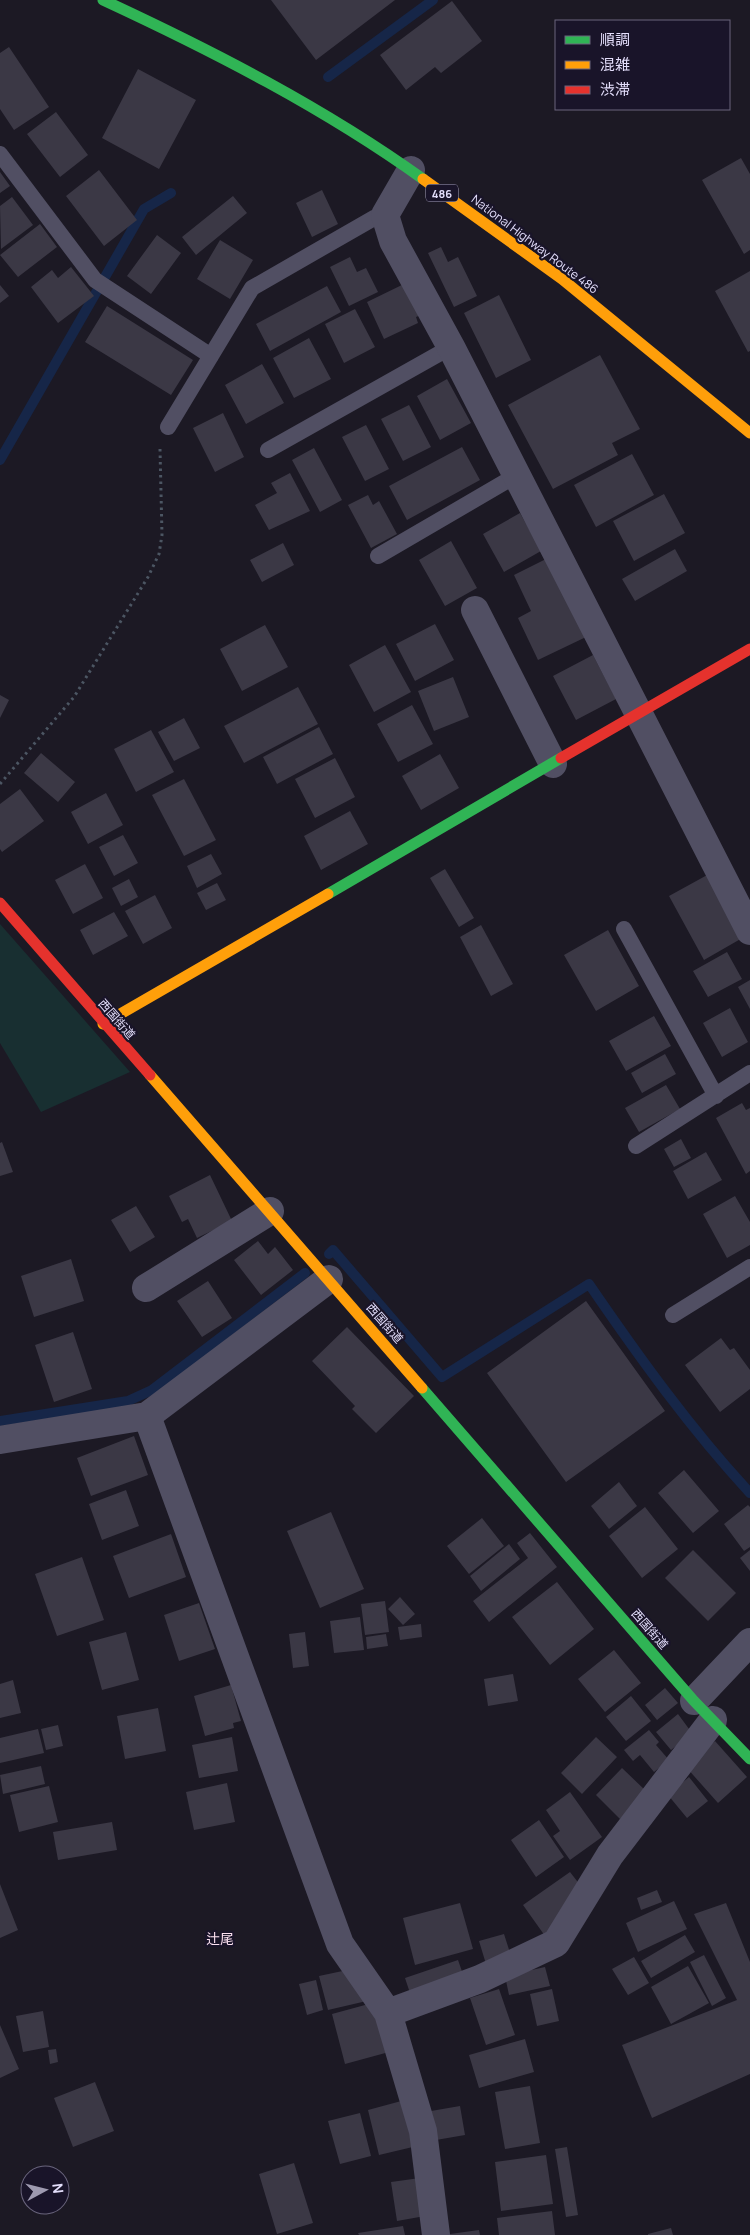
<svg xmlns="http://www.w3.org/2000/svg" width="750" height="2235" viewBox="0 0 750 2235" font-family="Manrope,'Noto Sans JP',sans-serif">
<rect width="100%" height="100%" fill="#1c1924"/>
<!-- green -->
<path fill="#182f31" d="M 0,924 L 130,1072 L 41,1112 L 0,1043 Z"/>
<g fill="none" stroke-linecap="round" stroke-linejoin="round">
<!-- stream -->
<path stroke="#162648" stroke-width="10" d="M 328,77 L 433,0
M 0,460 L 144,209 L 171,193
M 329,1254 L 333,1250 L 442,1377 L 589,1284 C 639,1357 690,1428 750,1493
M 0,1421 L 128,1401 L 152,1390 L 305,1273"/>
</g>
<!-- building -->
<path fill="#3b3845" d="M 271,0 L 395,0 L 316,60 Z
M 452,1 L 482,41 L 441,73 L 435,67 L 406,90 L 380,55 Z
M 9,47 L 49,107 L 14,130 L 0,109 L 0,53 Z
M 138,69 L 196,100 L 159,169 L 102,138 Z
M 56,112 L 88,155 L 60,177 L 27,134 Z
M 741,158 L 750,174 L 750,250 L 744,254 L 702,180 Z
M 99,170 L 137,220 L 104,246 L 66,196 Z
M 0,172 L 10,186 L 0,193 Z
M 322,190 L 338,224 L 312,237 L 296,203 Z
M 233,196 L 247,213 L 196,255 L 182,237 Z
M 12,197 L 33,225 L 1,249 L 0,206 Z
M 40,224 L 57,247 L 18,277 L 0,255 Z
M 157,235 L 181,253 L 151,294 L 127,276 Z
M 220,240 L 253,260 L 230,299 L 197,279 Z
M 441,247 L 448,262 L 458,257 L 477,296 L 454,307 L 428,253 Z
M 350,257 L 357,272 L 366,268 L 378,292 L 349,306 L 330,267 Z
M 71,267 L 94,296 L 58,323 L 31,287 L 52,270 L 58,278 Z
M 750,271 L 750,351 L 748,352 L 715,291 Z
M 406,283 L 421,315 L 416,317 L 418,323 L 384,339 L 367,302 Z
M 0,285 L 9,296 L 0,303 Z
M 327,286 L 341,312 L 270,351 L 256,324 Z
M 499,295 L 531,360 L 496,378 L 464,313 Z
M 107,306 L 193,360 L 171,395 L 85,342 Z
M 355,309 L 375,347 L 344,363 L 325,324 Z
M 309,338 L 331,379 L 294,398 L 273,358 Z
M 600,355 L 640,429 L 612,443 L 618,455 L 553,489 L 508,405 Z
M 262,364 L 284,403 L 246,424 L 225,385 Z
M 447,379 L 471,423 L 440,440 L 417,396 Z
M 409,405 L 431,447 L 403,461 L 381,419 Z
M 223,413 L 244,457 L 215,472 L 193,428 Z
M 366,425 L 389,469 L 365,481 L 342,437 Z
M 462,447 L 480,480 L 407,520 L 389,486 Z
M 314,448 L 342,500 L 320,512 L 292,460 Z
M 632,454 L 654,495 L 596,527 L 574,485 Z
M 290,473 L 310,511 L 269,530 L 255,505 L 277,493 L 271,483 Z
M 664,494 L 685,533 L 634,561 L 613,521 Z
M 368,495 L 373,505 L 379,501 L 397,534 L 371,548 L 348,505 Z
M 520,513 L 541,551 L 504,572 L 483,534 Z
M 451,541 L 477,588 L 445,606 L 419,560 Z
M 283,543 L 294,565 L 262,582 L 250,560 Z
M 675,549 L 687,571 L 635,601 L 622,579 Z
M 548,558 L 586,637 L 538,660 L 518,618 L 531,611 L 514,575 Z
M 435,624 L 454,660 L 415,681 L 396,644 Z
M 265,625 L 288,667 L 242,691 L 220,649 Z
M 385,645 L 411,692 L 374,712 L 349,665 Z
M 593,655 L 616,699 L 576,720 L 553,676 Z
M 453,677 L 469,717 L 434,731 L 418,691 Z
M 298,687 L 318,724 L 244,763 L 224,726 Z
M 0,695 L 9,700 L 0,718 Z
M 412,705 L 433,744 L 398,762 L 377,724 Z
M 184,718 L 200,748 L 174,761 L 158,732 Z
M 319,727 L 333,754 L 277,784 L 263,757 Z
M 151,730 L 174,772 L 136,792 L 114,749 Z
M 41,753 L 75,782 L 58,802 L 24,773 Z
M 440,754 L 459,788 L 421,810 L 402,776 Z
M 335,758 L 355,797 L 315,818 L 295,779 Z
M 184,779 L 216,840 L 184,856 L 152,795 Z
M 20,789 L 44,821 L 2,852 L 0,849 L 0,804 Z
M 106,793 L 123,825 L 88,844 L 71,812 Z
M 350,811 L 368,844 L 321,870 L 304,836 Z
M 123,835 L 138,863 L 114,876 L 99,847 Z
M 211,854 L 222,874 L 197,888 L 187,866 Z
M 85,864 L 103,898 L 73,914 L 55,880 Z
M 445,869 L 474,918 L 459,927 L 430,878 Z
M 709,874 L 744,937 L 704,960 L 669,896 Z
M 129,879 L 138,897 L 121,906 L 112,888 Z
M 217,883 L 226,900 L 206,910 L 197,893 Z
M 155,895 L 172,928 L 143,944 L 125,911 Z
M 114,912 L 128,936 L 93,955 L 80,930 Z
M 481,925 L 513,984 L 491,996 L 460,937 Z
M 608,930 L 639,986 L 596,1011 L 564,955 Z
M 727,952 L 742,979 L 708,997 L 693,971 Z
M 750,980 L 750,1009 L 738,987 Z
M 730,1008 L 748,1042 L 722,1057 L 703,1023 Z
M 654,1016 L 671,1046 L 626,1071 L 609,1041 Z
M 665,1054 L 676,1074 L 642,1093 L 631,1073 Z
M 666,1085 L 680,1109 L 639,1132 L 625,1108 Z
M 742,1103 L 746,1110 L 750,1108 L 750,1171 L 746,1174 L 716,1118 Z
M 681,1139 L 691,1158 L 674,1167 L 664,1149 Z
M 2,1142 L 13,1172 L 0,1176 L 0,1143 Z
M 706,1152 L 722,1180 L 688,1199 L 673,1171 Z
M 210,1175 L 232,1221 L 197,1238 L 188,1219 L 182,1222 L 169,1196 Z
M 735,1196 L 750,1222 L 750,1245 L 727,1258 L 703,1214 Z
M 136,1206 L 155,1237 L 130,1252 L 111,1220 Z
M 258,1241 L 268,1254 L 275,1247 L 293,1270 L 261,1295 L 234,1260 Z
M 71,1259 L 84,1301 L 34,1317 L 21,1276 Z
M 208,1281 L 232,1318 L 202,1337 L 177,1301 Z
M 586,1301 L 665,1411 L 566,1482 L 487,1373 Z
M 347,1327 L 414,1396 L 376,1433 L 352,1409 L 355,1406 L 312,1361 Z
M 73,1332 L 92,1389 L 54,1402 L 35,1345 Z
M 721,1338 L 730,1350 L 734,1348 L 750,1370 L 750,1389 L 720,1412 L 685,1365 Z
M 134,1436 L 148,1475 L 91,1496 L 77,1458 Z
M 684,1470 L 719,1511 L 693,1533 L 658,1493 Z
M 619,1482 L 637,1506 L 609,1529 L 591,1506 Z
M 126,1490 L 139,1526 L 102,1540 L 89,1504 Z
M 748,1505 L 750,1507 L 750,1547 L 744,1551 L 724,1524 Z
M 645,1507 L 678,1549 L 642,1578 L 609,1536 Z
M 331,1512 L 364,1589 L 320,1608 L 287,1531 Z
M 482,1518 L 504,1546 L 469,1574 L 447,1546 Z
M 530,1533 L 557,1567 L 489,1622 L 473,1601 L 528,1558 L 517,1543 Z
M 171,1534 L 186,1577 L 129,1598 L 113,1556 Z
M 509,1544 L 520,1559 L 481,1591 L 470,1576 Z
M 693,1550 L 736,1593 L 708,1621 L 665,1578 Z
M 750,1550 L 750,1571 L 740,1558 Z
M 82,1557 L 104,1620 L 57,1636 L 35,1574 Z
M 557,1582 L 594,1629 L 550,1665 L 512,1617 Z
M 400,1597 L 415,1614 L 403,1625 L 388,1609 Z
M 385,1601 L 389,1632 L 365,1635 L 361,1604 Z
M 199,1603 L 215,1649 L 179,1661 L 164,1615 Z
M 360,1617 L 364,1650 L 334,1653 L 330,1621 Z
M 421,1624 L 422,1637 L 400,1640 L 398,1627 Z
M 126,1632 L 139,1680 L 102,1690 L 89,1642 Z
M 305,1632 L 309,1666 L 293,1668 L 289,1634 Z
M 386,1634 L 388,1646 L 367,1649 L 366,1637 Z
M 614,1650 L 641,1683 L 605,1712 L 578,1679 Z
M 513,1674 L 518,1701 L 488,1706 L 484,1679 Z
M 13,1680 L 21,1713 L 0,1718 L 0,1684 Z
M 231,1685 L 241,1721 L 233,1723 L 234,1728 L 205,1736 L 194,1696 Z
M 665,1688 L 678,1703 L 657,1720 L 645,1705 Z
M 631,1696 L 651,1721 L 626,1741 L 606,1717 Z
M 158,1708 L 166,1751 L 125,1759 L 117,1716 Z
M 678,1714 L 692,1733 L 671,1750 L 656,1732 Z
M 58,1725 L 63,1746 L 46,1750 L 41,1729 Z
M 38,1729 L 44,1753 L 0,1763 L 0,1738 Z
M 649,1730 L 659,1742 L 656,1745 L 669,1760 L 654,1772 L 640,1755 L 633,1761 L 624,1750 Z
M 232,1737 L 238,1771 L 199,1778 L 192,1745 Z
M 596,1737 L 617,1757 L 582,1794 L 561,1773 Z
M 715,1741 L 747,1777 L 718,1803 L 686,1767 Z
M 41,1766 L 45,1784 L 3,1794 L 0,1775 Z
M 622,1768 L 647,1792 L 620,1819 L 596,1795 Z
M 689,1777 L 708,1801 L 687,1818 L 668,1795 Z
M 227,1783 L 235,1822 L 194,1830 L 186,1792 Z
M 49,1786 L 58,1822 L 19,1832 L 10,1795 Z
M 570,1792 L 602,1837 L 570,1860 L 553,1836 L 560,1831 L 546,1810 Z
M 539,1820 L 564,1857 L 536,1877 L 511,1840 Z
M 112,1822 L 117,1850 L 58,1860 L 53,1832 Z
M 570,1872 L 584,1890 L 545,1936 L 523,1905 Z
M 0,1884 L 18,1930 L 0,1938 Z
M 657,1890 L 662,1902 L 641,1910 L 637,1898 Z
M 674,1901 L 687,1929 L 638,1952 L 626,1923 Z
M 460,1903 L 473,1949 L 415,1965 L 403,1918 Z
M 726,1903 L 750,1962 L 750,2074 L 652,2118 L 622,2045 L 737,2000 L 694,1914 Z
M 504,1934 L 511,1956 L 486,1964 L 479,1941 Z
M 685,1935 L 695,1952 L 651,1978 L 641,1961 Z
M 704,1955 L 726,1998 L 712,2006 L 690,1962 Z
M 634,1957 L 649,1983 L 628,1995 L 612,1969 Z
M 458,1960 L 465,1980 L 412,1999 L 405,1978 Z
M 688,1966 L 709,2003 L 671,2024 L 651,1987 Z
M 545,1967 L 550,1986 L 509,1995 L 505,1976 Z
M 352,1969 L 371,2000 L 328,2010 L 319,1976 Z
M 316,1980 L 323,2010 L 307,2015 L 299,1984 Z
M 499,1989 L 515,2035 L 486,2045 L 470,1998 Z
M 552,1989 L 559,2021 L 537,2026 L 530,1994 Z
M 376,2002 L 389,2052 L 345,2064 L 332,2014 Z
M 43,2011 L 49,2047 L 23,2052 L 16,2016 Z
M 0,2025 L 19,2069 L 0,2078 Z
M 525,2039 L 534,2072 L 479,2088 L 469,2055 Z
M 56,2049 L 58,2062 L 50,2064 L 48,2050 Z
M 95,2082 L 114,2131 L 73,2147 L 54,2098 Z
M 530,2086 L 540,2143 L 505,2149 L 495,2092 Z
M 405,2100 L 417,2146 L 379,2155 L 368,2110 Z
M 460,2106 L 465,2135 L 436,2140 L 431,2111 Z
M 360,2113 L 371,2156 L 340,2164 L 328,2121 Z
M 567,2147 L 578,2215 L 566,2217 L 555,2149 Z
M 546,2155 L 553,2204 L 501,2211 L 495,2162 Z
M 294,2163 L 313,2223 L 277,2234 L 259,2174 Z
M 420,2178 L 425,2216 L 397,2221 L 391,2182 Z
M 552,2211 L 555,2235 L 499,2235 L 497,2218 Z
M 403,2226 L 405,2235 L 359,2235 L 358,2233 Z
M 671,2228 L 673,2235 L 648,2235 L 648,2234 Z
M 479,2230 L 480,2235 L 450,2235 L 450,2234 Z"/>
<g fill="none" stroke-linecap="round" stroke-linejoin="round">
<!-- path -->
<path stroke="#4c5663" stroke-width="3" stroke-dasharray="2.5 4" stroke-linecap="butt" d="M 0,784 L 74,697 L 148,577 L 159,554 L 162,535 L 160,449"/>
<!-- lane -->
<path stroke="#514f63" stroke-width="16" d="M 0,154 L 95,280 L 211,356
M 168,427 L 252,288 L 374,218 L 385,215
M 268,450 L 451,347
M 378,556 L 517,475
M 624,929 L 716,1096
M 636,1146 L 750,1073
M 673,1315 L 750,1267"/>
<!-- street -->
<path stroke="#514f63" stroke-width="28" d="M 411,170 L 385,215 L 393,241 L 451,347 L 750,931
M 475,610 L 553,764
M 146,1288 L 270,1211
M 147,1416 L 340,1944 L 388,2013 L 423,2131 L 436,2235
M 0,1440 L 147,1416 L 329,1279
M 694,1701 L 750,1642
M 388,2013 L 480,1979 L 556,1943 L 610,1855 L 713,1720"/>
<!-- fast -->
<path stroke="#30b455" stroke-width="11" d="M 103,0 C 213,51 324,108 423,179
M 328,894 L 561,758
M 422,1388 L 694,1701 L 750,1759"/>
<!-- slow -->
<path stroke="#ff9f0a" stroke-width="11" d="M 423,179 L 562,279 L 750,433
M 103,1024 L 328,894
M 150,1075 L 422,1388"/>
<!-- jam -->
<path stroke="#e5322d" stroke-width="11" d="M 561,758 L 750,649
M 0,903 L 150,1075"/>
</g>
<g text-anchor="middle" dominant-baseline="central" stroke-width="4.5" stroke-linejoin="round" paint-order="stroke">
<!-- shield labels -->
<rect fill="#191429" stroke="#a7a2bd" stroke-width="1" x="426" y="184.5" width="32" height="17" rx="4"/>
<g font-size="11" font-weight="bold" fill="#e4dffc">
<text x="442" y="193">486</text>
</g>
<!-- street labels -->
<g font-size="12" fill="#e4dffc" stroke="#191429">
<text transform="translate(535 244) rotate(37)">National Highway Route 486</text>
<text transform="translate(117 1019) rotate(49)">西国街道</text>
<text transform="translate(385 1323) rotate(49)">西国街道</text>
<text transform="translate(650 1629) rotate(49)">西国街道</text>
</g>
<!-- neighbourhood labels -->
<g font-size="14" fill="#fce1f1" stroke="#191429">
<text x="220" y="1938">辻尾</text>
</g>
</g>
<!-- legend -->
<rect x="555" y="20" width="175" height="90" fill="#191429" stroke="#6a657d"/>
<rect x="565" y="36" width="25" height="8" fill="#30b455" stroke="#6a657d"/>
<text x="600" y="45" font-size="15" fill="#e4dffc">順調</text>
<rect x="565" y="61" width="25" height="8" fill="#ff9f0a" stroke="#6a657d"/>
<text x="600" y="70" font-size="15" fill="#e4dffc">混雑</text>
<rect x="565" y="86" width="25" height="8" fill="#e5322d" stroke="#6a657d"/>
<text x="600" y="95" font-size="15" fill="#e4dffc">渋滞</text>
<!-- north arrow -->
<g transform="translate(45 2190) rotate(83)"><circle r="24" fill="#191429" stroke="#6a657d"/>
<path d="M0-4L9 19L0 12L-9 19Z" fill="#9e9ab0"/>
<text y="-8" font-size="14" font-weight="bold" text-anchor="middle" fill="#e4dffc">N</text>
</g>
</svg>
